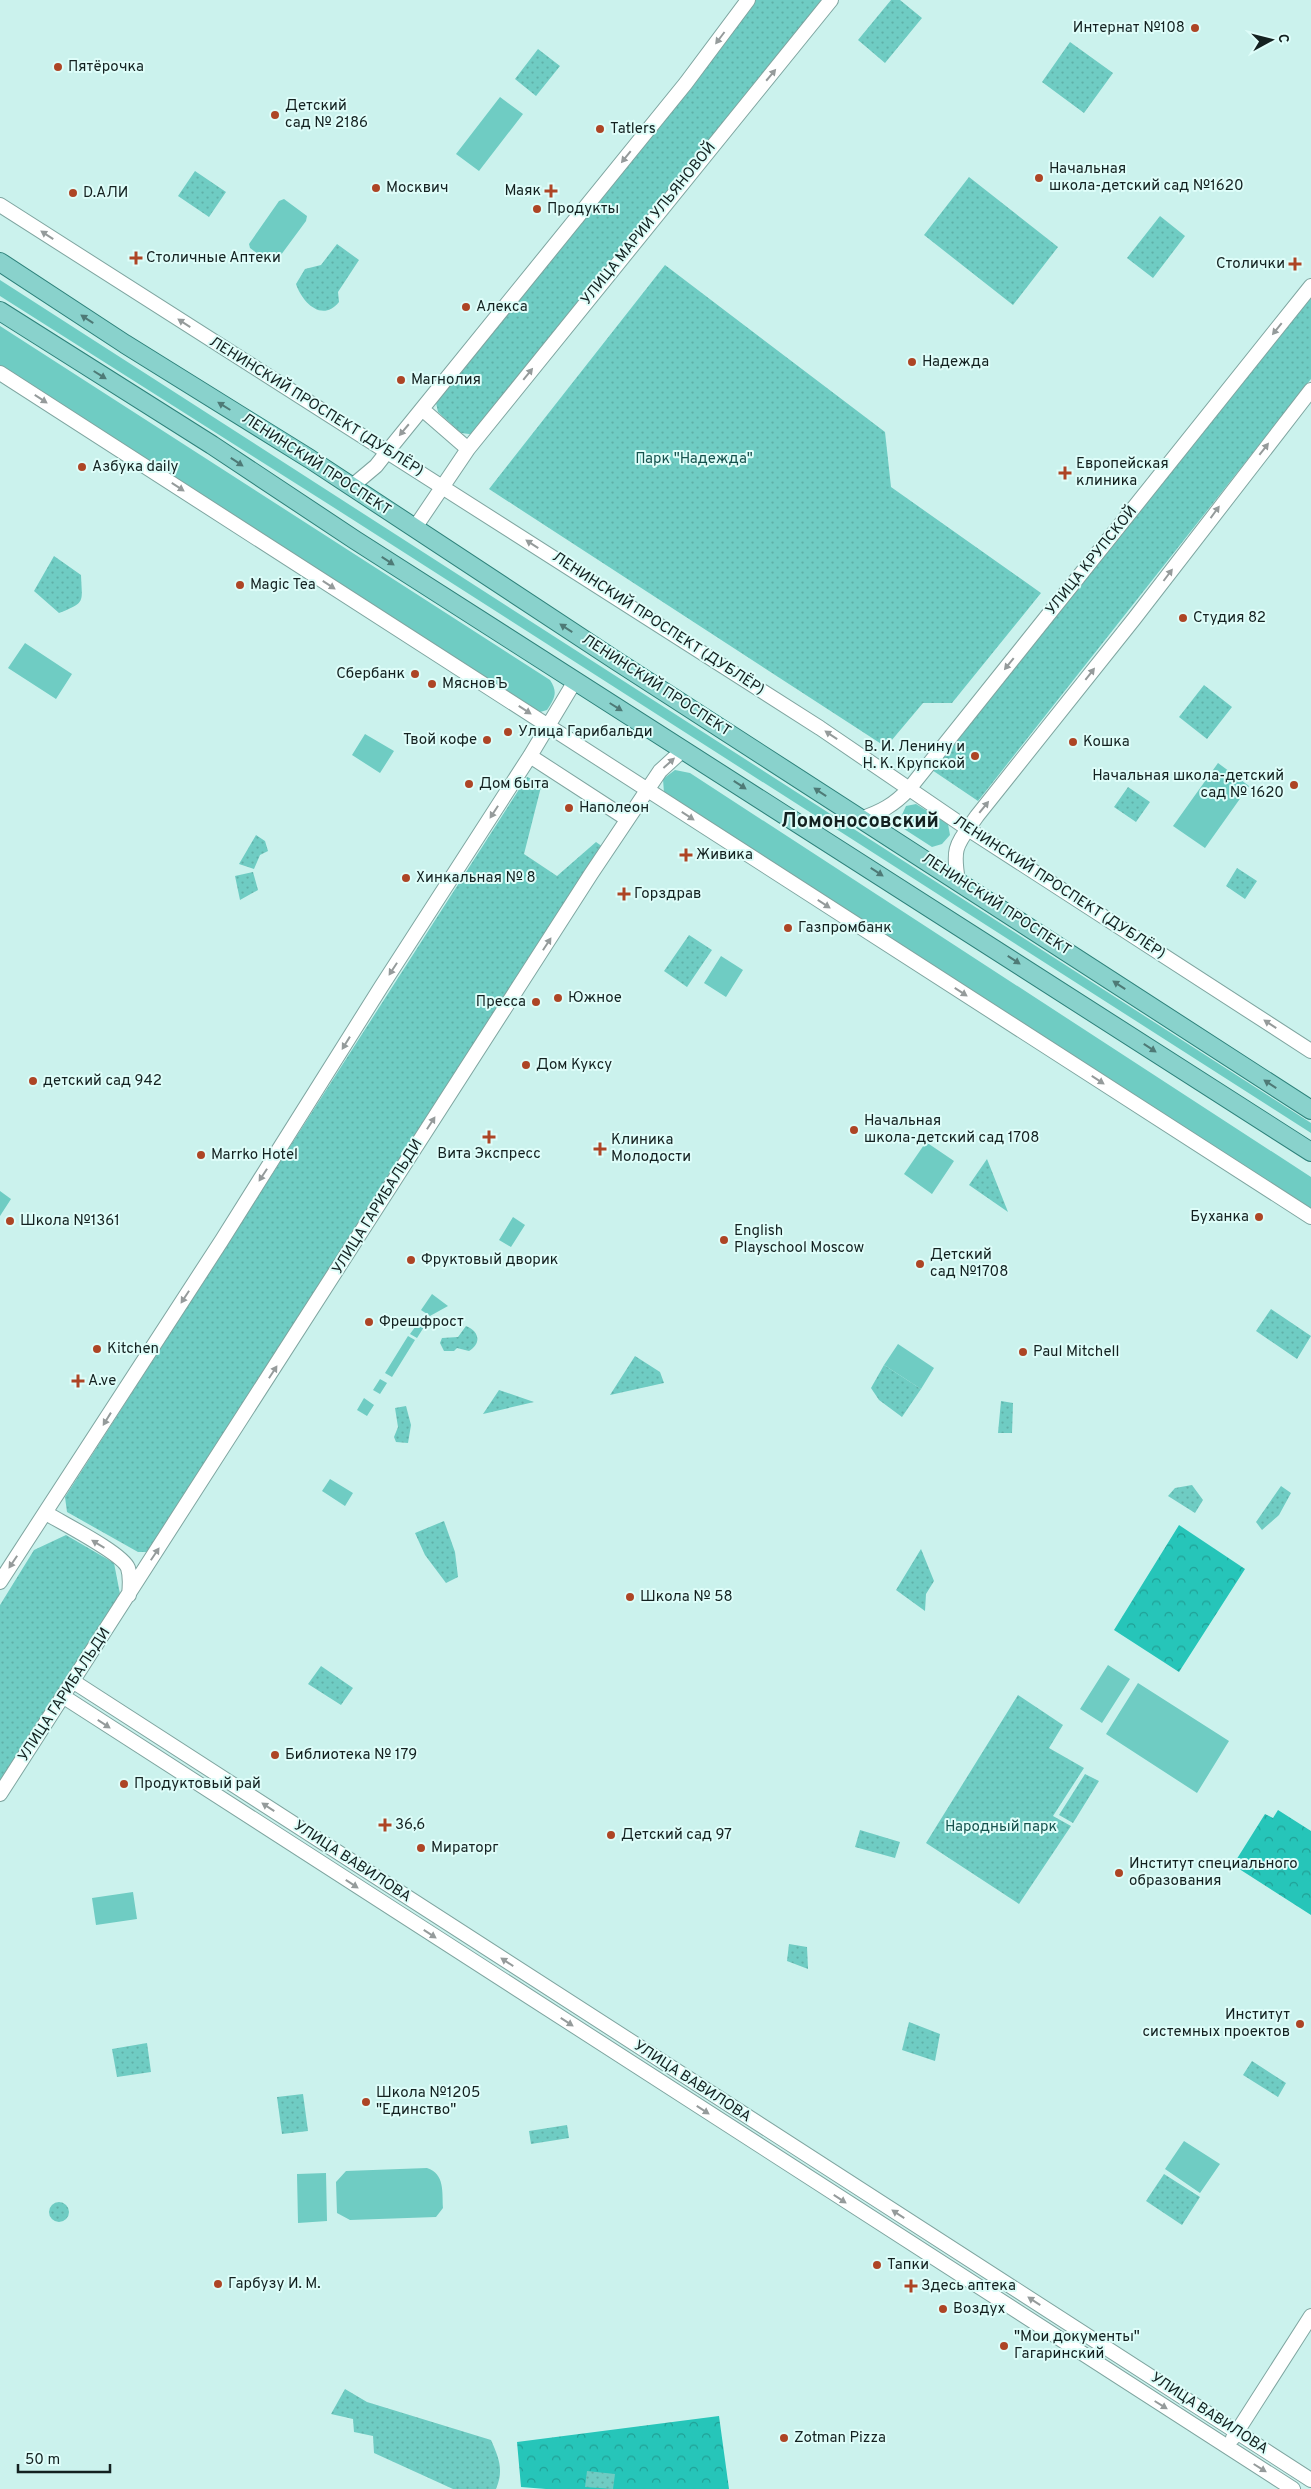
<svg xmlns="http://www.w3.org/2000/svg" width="1311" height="2489" viewBox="0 0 1311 2489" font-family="Overpass,sans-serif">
<defs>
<pattern id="forest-crowns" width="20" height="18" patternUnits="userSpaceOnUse" patternTransform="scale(1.25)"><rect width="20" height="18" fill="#26c5b9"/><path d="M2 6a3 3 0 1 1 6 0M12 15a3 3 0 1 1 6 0" fill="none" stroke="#20a096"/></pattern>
<pattern id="park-dots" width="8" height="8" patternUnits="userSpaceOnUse" patternTransform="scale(1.25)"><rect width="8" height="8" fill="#6fccc3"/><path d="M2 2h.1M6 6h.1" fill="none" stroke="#5fafa7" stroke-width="1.8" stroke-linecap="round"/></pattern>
</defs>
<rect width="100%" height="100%" fill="#cbf2ed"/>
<!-- green -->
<path fill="#6fccc3" d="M 500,97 L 523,114 L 479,171 L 456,154 Z
M 284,199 L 307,216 L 306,221 L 275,263 L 270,263 L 250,248 L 249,244 L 279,201 Z
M 0,280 L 1311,1123 L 1311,1133 L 333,507 L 0,296 Z
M 0,326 L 550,680 C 558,692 555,698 547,710 L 540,712 L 0,365 Z
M 25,643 L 72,674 L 56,699 L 8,668 Z
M 365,734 L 394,751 L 380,773 L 352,755 Z
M 1218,763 L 1249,786 L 1205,848 L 1173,826 Z
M 675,770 L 690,773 L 1311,1177 L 1311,1212 L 664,793 L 663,779 Z
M 916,804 L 948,824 L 950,835 L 942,844 L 932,847 L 901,827 L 900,819 L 906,806 Z
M 721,956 L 743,970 L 726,997 L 704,983 Z
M 926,1142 L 954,1161 L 932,1194 L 904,1174 Z
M 0,1191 L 11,1199 L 0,1216 Z
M 513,1217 L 525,1225 L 511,1247 L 499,1240 Z
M 432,1294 L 448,1306 L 430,1316 L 421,1310 Z
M 418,1323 L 424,1327 L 417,1338 L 410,1334 Z
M 408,1336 L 415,1340 L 392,1377 L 385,1373 Z
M 898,1344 L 934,1368 L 921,1389 L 884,1365 Z
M 380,1379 L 387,1383 L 380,1394 L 373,1390 Z
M 364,1398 L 374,1405 L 367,1416 L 357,1410 Z
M 330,1479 L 353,1493 L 345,1506 L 322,1491 Z
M 1108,1665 L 1130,1679 L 1102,1723 L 1080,1709 Z
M 1138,1683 L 1229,1741 L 1197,1793 L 1106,1734 Z
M 133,1892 L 137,1919 L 96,1925 L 92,1898 Z
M 1184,2141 L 1220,2164 L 1200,2193 L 1165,2169 Z
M 427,2168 C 445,2174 442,2192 443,2208 L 436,2217 L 350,2220 L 337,2213 L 336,2182 L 346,2171 Z
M 326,2173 L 327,2221 L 298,2223 L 297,2174 Z"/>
<!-- forest -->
<path fill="url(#forest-crowns)" d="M 1179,1525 L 1245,1569 L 1179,1672 L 1114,1630 Z
M 1278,1810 L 1311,1831 L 1311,1915 L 1233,1865 L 1265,1814 L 1273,1818 Z
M 719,2416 L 729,2489 L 546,2489 L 521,2487 L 517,2442 Z"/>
<!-- park -->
<path fill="url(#park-dots)" d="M 752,0 L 822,0 L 477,435 L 461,433 L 438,412 L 435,398 Z
M 891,0 L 900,0 L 922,18 L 885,63 L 858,40 Z
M 1070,42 L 1113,73 L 1084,113 L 1042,82 Z
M 538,49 L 560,66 L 536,96 L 515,79 Z
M 195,171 L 226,192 L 209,217 L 178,196 Z
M 969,177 L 1058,247 L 1013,305 L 924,235 Z
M 1160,216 L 1185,236 L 1153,278 L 1127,258 Z
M 337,244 L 359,260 L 338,292 L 339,302 C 322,323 302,302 296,284 L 305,269 L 321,265 Z
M 665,265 L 885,432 L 891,487 L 1041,593 L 952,703 L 923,703 L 886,747 L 489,489 Z
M 1311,294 L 1311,379 L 978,801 L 932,770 Z
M 54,556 L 81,575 C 82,603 86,602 59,613 L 34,591 Z
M 1204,685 L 1232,707 L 1207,739 L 1179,717 Z
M 527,777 L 542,783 L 524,854 L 557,876 L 596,842 L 603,847 L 149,1552 L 138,1552 L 67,1512 L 65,1497 Z
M 1128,787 L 1150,802 L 1136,822 L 1114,807 Z
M 256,835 L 265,841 L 268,851 L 260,855 L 254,869 L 239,864 Z
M 1237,868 L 1257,881 L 1245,899 L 1226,886 Z
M 253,872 L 258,890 L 240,900 L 235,876 Z
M 689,935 L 712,950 L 687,987 L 664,971 Z
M 987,1159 L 1008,1212 L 969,1185 Z
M 1271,1309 L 1311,1336 L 1297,1359 L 1256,1331 Z
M 466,1326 C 479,1331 482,1343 469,1351 L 457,1348 L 454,1351 L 444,1351 L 440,1343 L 442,1338 L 458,1337 Z
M 635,1356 L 660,1372 L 664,1383 L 610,1395 Z
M 884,1365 L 921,1389 L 902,1417 L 879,1400 L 871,1388 Z
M 499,1390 L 534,1402 L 483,1414 Z
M 1001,1401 L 1013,1403 L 1012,1433 L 998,1433 Z
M 406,1406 L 411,1425 L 408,1443 L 396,1442 L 394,1437 L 398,1427 L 395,1408 Z
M 1192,1485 L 1203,1500 L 1195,1513 L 1168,1496 L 1175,1488 Z
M 1281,1486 L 1291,1493 L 1279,1515 L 1262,1530 L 1256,1522 Z
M 444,1521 L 455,1552 L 458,1577 L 446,1583 L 425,1555 L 415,1533 Z
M 66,1535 L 114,1563 L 120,1594 L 0,1783 L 0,1605 L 34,1550 Z
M 921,1549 L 934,1581 L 926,1594 L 925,1611 L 896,1590 Z
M 321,1666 L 353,1688 L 341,1705 L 308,1684 Z
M 1018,1695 L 1063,1725 L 1049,1748 L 1084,1768 L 1053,1816 L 1071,1826 L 1019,1904 L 926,1843 Z
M 1085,1774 L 1099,1781 L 1073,1823 L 1059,1815 Z
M 860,1830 L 900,1842 L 895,1858 L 855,1847 Z
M 789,1944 L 807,1947 L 808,1969 L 787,1961 Z
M 909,2022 L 940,2034 L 935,2061 L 902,2050 Z
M 147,2043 L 151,2072 L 117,2077 L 112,2049 Z
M 1252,2061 L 1286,2083 L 1278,2097 L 1243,2075 Z
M 303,2094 L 308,2131 L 282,2134 L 277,2097 Z
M 567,2125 L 569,2138 L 531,2144 L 529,2131 Z
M 1164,2174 L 1200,2197 L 1182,2225 L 1146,2201 Z
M49 2212a10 10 0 1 1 20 0a10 10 0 1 1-20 0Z
M 345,2389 L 367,2402 L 491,2440 C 499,2458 504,2470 496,2489 L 453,2489 L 374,2453 L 373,2436 L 354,2432 L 353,2419 L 331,2414 Z
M 587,2471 L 615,2474 L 613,2489 L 585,2487 Z"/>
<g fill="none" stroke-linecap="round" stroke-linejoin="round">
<defs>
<path id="minor" d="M 0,205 L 820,728 L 968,829 L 1311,1051
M 0,373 L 1311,1217
M 422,409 L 468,449
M 351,487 L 376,466 L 387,452 L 686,83 L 748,0
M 414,529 L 468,449 L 831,0
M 530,756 L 627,819
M 860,819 C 881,812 894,805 909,789 L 1311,286
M 958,881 C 952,845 957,845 977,816 L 1134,619 L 1311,390
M 46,1513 C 62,1523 122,1553 128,1568 C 131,1577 130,1586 129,1595
M 0,1582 L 222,1240 L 381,987 L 530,756 L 575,681
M 74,1682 L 1311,2480
M 64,1697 L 1293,2489
M 0,1794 L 591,874 L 660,771 L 684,749
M 1233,2438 L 1311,2316"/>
<path id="major" d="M 0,262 L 125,344 L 310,459 L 615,660 L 1311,1110
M 0,311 L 212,445 L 355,540 L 1311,1152"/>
</defs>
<!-- minor casing -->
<use href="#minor" stroke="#7fa5a0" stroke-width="16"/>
<!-- major casing -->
<use href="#major" stroke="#2d817a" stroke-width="20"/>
<!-- minor -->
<use href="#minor" stroke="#fff" stroke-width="14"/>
<!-- major -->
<use href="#major" stroke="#89d2cc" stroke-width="18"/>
</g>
<!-- one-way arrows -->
<defs><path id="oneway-solid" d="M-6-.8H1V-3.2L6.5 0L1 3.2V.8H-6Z" transform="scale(1.25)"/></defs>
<g fill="#959b9b">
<use href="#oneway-solid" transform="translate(720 38) rotate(127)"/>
<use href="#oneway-solid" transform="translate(771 75) rotate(-50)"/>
<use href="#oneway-solid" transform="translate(626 157) rotate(129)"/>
<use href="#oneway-solid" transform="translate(47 235) rotate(-147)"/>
<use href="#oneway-solid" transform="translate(184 323) rotate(-147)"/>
<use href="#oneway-solid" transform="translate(1277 329) rotate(129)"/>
<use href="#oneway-solid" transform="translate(528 374) rotate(-51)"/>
<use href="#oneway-solid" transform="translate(41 399) rotate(33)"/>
<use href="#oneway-solid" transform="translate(404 430) rotate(130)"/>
<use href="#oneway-solid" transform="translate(1264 449) rotate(-52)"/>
<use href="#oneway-solid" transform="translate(178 487) rotate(33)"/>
<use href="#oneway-solid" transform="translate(1215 512) rotate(-54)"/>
<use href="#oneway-solid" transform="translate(532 544) rotate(-147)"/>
<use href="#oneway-solid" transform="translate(1168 575) rotate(-53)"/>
<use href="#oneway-solid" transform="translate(329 585) rotate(33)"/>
<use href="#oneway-solid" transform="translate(1009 664) rotate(129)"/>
<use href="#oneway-solid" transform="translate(1090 674) rotate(-52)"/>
<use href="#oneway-solid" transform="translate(525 710) rotate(33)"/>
<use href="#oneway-solid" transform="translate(831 735) rotate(-146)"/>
<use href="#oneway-solid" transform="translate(669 763) rotate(-42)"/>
<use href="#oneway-solid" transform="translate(984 807) rotate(-51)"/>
<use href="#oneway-solid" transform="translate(494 812) rotate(123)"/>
<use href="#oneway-solid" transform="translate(688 816) rotate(33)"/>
<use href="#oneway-solid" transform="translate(824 904) rotate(33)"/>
<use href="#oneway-solid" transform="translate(547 944) rotate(-57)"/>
<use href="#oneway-solid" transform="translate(393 969) rotate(123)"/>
<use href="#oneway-solid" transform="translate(961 992) rotate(33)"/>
<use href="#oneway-solid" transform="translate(1270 1024) rotate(-147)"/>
<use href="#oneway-solid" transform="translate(346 1043) rotate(122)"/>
<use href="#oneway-solid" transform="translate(1098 1080) rotate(33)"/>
<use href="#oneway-solid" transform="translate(431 1123) rotate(-57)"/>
<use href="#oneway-solid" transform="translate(263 1175) rotate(123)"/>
<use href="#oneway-solid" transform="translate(185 1297) rotate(123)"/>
<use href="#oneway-solid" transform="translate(273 1372) rotate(-57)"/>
<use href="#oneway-solid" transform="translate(107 1419) rotate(122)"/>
<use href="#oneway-solid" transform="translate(98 1544) rotate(-149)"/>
<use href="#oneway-solid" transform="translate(155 1554) rotate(-56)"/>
<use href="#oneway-solid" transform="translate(13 1562) rotate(124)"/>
<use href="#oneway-solid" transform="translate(104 1724) rotate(33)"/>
<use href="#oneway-solid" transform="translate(268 1807) rotate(-147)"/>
<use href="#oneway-solid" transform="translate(352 1884) rotate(33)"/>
<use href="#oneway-solid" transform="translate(430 1934) rotate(33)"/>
<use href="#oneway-solid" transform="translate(507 1962) rotate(-147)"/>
<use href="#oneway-solid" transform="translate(567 2022) rotate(33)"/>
<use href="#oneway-solid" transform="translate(703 2110) rotate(33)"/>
<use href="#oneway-solid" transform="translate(840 2199) rotate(33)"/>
<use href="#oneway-solid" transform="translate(898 2214) rotate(-147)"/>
<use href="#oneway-solid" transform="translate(1034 2301) rotate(-147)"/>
<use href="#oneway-solid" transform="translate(1161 2405) rotate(32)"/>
<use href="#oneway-solid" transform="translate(1260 2468) rotate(32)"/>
</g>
<g fill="#4e7a76">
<use href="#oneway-solid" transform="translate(87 319) rotate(-147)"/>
<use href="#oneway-solid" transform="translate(100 375) rotate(32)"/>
<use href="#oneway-solid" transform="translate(224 406) rotate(-148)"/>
<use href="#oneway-solid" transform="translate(237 462) rotate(34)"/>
<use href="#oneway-solid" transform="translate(388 561) rotate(33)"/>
<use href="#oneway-solid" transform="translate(566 628) rotate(-147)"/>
<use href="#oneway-solid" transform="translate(616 707) rotate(32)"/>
<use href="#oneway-solid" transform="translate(740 785) rotate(33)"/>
<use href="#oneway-solid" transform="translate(820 792) rotate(-146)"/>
<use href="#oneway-solid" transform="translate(877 872) rotate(33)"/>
<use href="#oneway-solid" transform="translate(1014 960) rotate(33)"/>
<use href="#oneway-solid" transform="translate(1119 985) rotate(-147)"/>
<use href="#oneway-solid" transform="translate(1150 1048) rotate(33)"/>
<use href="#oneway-solid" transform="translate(1270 1084) rotate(-147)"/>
</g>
<!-- markers -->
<g fill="#ad4525" stroke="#defdf9" stroke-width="2">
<circle cx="1195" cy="28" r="5"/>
<circle cx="58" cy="67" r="5"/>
<circle cx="275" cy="115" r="5"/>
<circle cx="600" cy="129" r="5"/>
<circle cx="1039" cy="178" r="5"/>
<circle cx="376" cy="188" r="5"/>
<path d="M548.5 183.5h5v5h5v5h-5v5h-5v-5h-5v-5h5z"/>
<circle cx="73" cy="193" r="5"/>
<circle cx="537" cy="209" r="5"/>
<path d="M133.5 250.5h5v5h5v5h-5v5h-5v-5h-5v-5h5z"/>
<path d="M1292.5 256.5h5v5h5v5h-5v5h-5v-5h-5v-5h5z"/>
<circle cx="466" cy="307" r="5"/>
<circle cx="912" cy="362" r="5"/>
<circle cx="401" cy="380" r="5"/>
<circle cx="82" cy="467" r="5"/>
<path d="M1062.5 465.5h5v5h5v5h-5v5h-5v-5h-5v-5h5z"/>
<circle cx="240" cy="585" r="5"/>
<circle cx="1183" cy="618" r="5"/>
<circle cx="415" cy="674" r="5"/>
<circle cx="432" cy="684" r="5"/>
<circle cx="508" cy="732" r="5"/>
<circle cx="487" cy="740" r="5"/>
<circle cx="1073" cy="742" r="5"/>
<circle cx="975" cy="756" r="5"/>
<circle cx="469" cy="784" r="5"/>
<circle cx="1294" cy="785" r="5"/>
<circle cx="569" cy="808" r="5"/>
<path d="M683.5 847.5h5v5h5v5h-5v5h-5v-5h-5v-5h5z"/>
<circle cx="406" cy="878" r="5"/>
<path d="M621.5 886.5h5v5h5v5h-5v5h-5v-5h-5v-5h5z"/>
<circle cx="788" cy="928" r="5"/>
<circle cx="558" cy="998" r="5"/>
<circle cx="536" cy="1002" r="5"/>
<circle cx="526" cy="1065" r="5"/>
<circle cx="33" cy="1081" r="5"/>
<circle cx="854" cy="1130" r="5"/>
<path d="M486.5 1129.5h5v5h5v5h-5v5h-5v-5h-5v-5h5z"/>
<path d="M597.5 1141.5h5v5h5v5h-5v5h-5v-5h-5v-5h5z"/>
<circle cx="201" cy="1155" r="5"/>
<circle cx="1259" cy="1217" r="5"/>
<circle cx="10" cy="1221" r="5"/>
<circle cx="724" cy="1240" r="5"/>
<circle cx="411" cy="1260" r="5"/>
<circle cx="920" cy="1264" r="5"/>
<circle cx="369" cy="1322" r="5"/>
<circle cx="97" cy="1349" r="5"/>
<circle cx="1023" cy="1352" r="5"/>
<path d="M75.5 1373.5h5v5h5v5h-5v5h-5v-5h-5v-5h5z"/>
<circle cx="630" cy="1597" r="5"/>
<circle cx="275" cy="1755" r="5"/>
<circle cx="124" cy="1784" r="5"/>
<path d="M382.5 1817.5h5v5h5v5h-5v5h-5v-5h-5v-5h5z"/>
<circle cx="611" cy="1835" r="5"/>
<circle cx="421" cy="1848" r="5"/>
<circle cx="1119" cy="1873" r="5"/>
<circle cx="1300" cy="2024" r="5"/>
<circle cx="366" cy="2102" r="5"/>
<circle cx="877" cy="2265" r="5"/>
<circle cx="218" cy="2284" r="5"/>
<path d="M908.5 2278.5h5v5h5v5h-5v5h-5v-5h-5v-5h5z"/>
<circle cx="943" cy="2309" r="5"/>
<circle cx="1004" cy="2346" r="5"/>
<circle cx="784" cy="2438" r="5"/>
</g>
<g text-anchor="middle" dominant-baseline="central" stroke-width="4" stroke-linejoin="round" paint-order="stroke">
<!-- poi labels -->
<g font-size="15" fill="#132120" stroke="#defdf9" text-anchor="start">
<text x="1185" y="28" text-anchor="end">Интернат №108</text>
<text x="68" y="67">Пятёрочка</text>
<text x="285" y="106">Детский<tspan x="285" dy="17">сад № 2186</tspan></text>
<text x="610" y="129">Tatlers</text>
<text x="1049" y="169">Начальная<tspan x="1049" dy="17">школа-детский сад №1620</tspan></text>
<text x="386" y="188">Москвич</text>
<text x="541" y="191" text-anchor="end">Маяк</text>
<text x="83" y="193">D.АЛИ</text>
<text x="547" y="209">Продукты</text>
<text x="146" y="258">Столичные Аптеки</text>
<text x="1285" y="264" text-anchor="end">Столички</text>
<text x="476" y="307">Алекса</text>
<text x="922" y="362">Надежда</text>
<text x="411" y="380">Магнолия</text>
<text x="1076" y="464">Европейская<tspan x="1076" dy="17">клиника</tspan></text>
<text x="92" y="467">Азбука daily</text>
<text x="250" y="585">Magic Tea</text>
<text x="1193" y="618">Студия 82</text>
<text x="405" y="674" text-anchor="end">Сбербанк</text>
<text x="442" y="684">МясновЪ</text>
<text x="518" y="732">Улица Гарибальди</text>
<text x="477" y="740" text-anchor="end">Твой кофе</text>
<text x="1083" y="742">Кошка</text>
<text x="965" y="747" text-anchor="end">В. И. Ленину и<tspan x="965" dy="17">Н. К. Крупской</tspan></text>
<text x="1284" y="776" text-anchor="end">Начальная школа-детский<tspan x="1284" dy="17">сад № 1620</tspan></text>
<text x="479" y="784">Дом быта</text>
<text x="579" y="808">Наполеон</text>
<text x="696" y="855">Живика</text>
<text x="416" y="878">Хинкальная № 8</text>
<text x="634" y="894">Горздрав</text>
<text x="798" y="928">Газпромбанк</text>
<text x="568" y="998">Южное</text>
<text x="526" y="1002" text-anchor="end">Пресса</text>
<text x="536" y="1065">Дом Куксу</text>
<text x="43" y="1081">детский сад 942</text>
<text x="864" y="1121">Начальная<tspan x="864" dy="17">школа-детский сад 1708</tspan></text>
<text x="611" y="1140">Клиника<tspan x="611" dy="17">Молодости</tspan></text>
<text x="489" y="1154" text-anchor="middle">Вита Экспресс</text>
<text x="211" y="1155">Marrko Hotel</text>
<text x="1249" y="1217" text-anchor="end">Буханка</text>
<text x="20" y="1221">Школа №1361</text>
<text x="734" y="1231">English<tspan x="734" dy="17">Playschool Moscow</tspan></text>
<text x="930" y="1255">Детский<tspan x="930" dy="17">сад №1708</tspan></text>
<text x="421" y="1260">Фруктовый дворик</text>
<text x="379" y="1322">Фрешфрост</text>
<text x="107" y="1349">Kitchen</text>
<text x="1033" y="1352">Paul Mitchell</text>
<text x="88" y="1381">A.ve</text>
<text x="640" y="1597">Школа № 58</text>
<text x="285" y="1755">Библиотека № 179</text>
<text x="134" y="1784">Продуктовый рай</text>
<text x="395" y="1825">36,6</text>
<text x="621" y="1835">Детский сад 97</text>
<text x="431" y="1848">Мираторг</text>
<text x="1129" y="1864">Институт специального<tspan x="1129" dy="17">образования</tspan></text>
<text x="1290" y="2015" text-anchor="end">Институт<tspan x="1290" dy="17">системных проектов</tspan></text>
<text x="376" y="2093">Школа №1205<tspan x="376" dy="17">"Единство"</tspan></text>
<text x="887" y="2265">Тапки</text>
<text x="228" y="2284">Гарбузу И. М.</text>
<text x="921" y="2286">Здесь аптека</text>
<text x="953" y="2309">Воздух</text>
<text x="1014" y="2337">"Мои документы"<tspan x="1014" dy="17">Гагаринский</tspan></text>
<text x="794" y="2438">Zotman Pizza</text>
</g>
<!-- street labels -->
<g font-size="15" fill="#132120" stroke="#defdf9">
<text transform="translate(649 224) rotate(-51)">УЛИЦА МАРИИ УЛЬЯНОВОЙ</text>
<text transform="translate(316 407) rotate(32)">ЛЕНИНСКИЙ ПРОСПЕКТ (ДУБЛЁР)</text>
<text transform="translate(316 465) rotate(33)">ЛЕНИНСКИЙ ПРОСПЕКТ</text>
<text transform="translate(1092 561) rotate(-51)">УЛИЦА КРУПСКОЙ</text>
<text transform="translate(658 624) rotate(33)">ЛЕНИНСКИЙ ПРОСПЕКТ (ДУБЛЁР)</text>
<text transform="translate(656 686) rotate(33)">ЛЕНИНСКИЙ ПРОСПЕКТ</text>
<text transform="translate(1059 888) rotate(33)">ЛЕНИНСКИЙ ПРОСПЕКТ (ДУБЛЁР)</text>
<text transform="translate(996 905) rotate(33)">ЛЕНИНСКИЙ ПРОСПЕКТ</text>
<text transform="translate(378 1207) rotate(-58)">УЛИЦА ГАРИБАЛЬДИ</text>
<text transform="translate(65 1695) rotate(-57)">УЛИЦА ГАРИБАЛЬДИ</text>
<text transform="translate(352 1862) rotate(33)">УЛИЦА ВАВИЛОВА</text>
<text transform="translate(692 2082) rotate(33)">УЛИЦА ВАВИЛОВА</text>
<text transform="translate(1209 2414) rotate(33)">УЛИЦА ВАВИЛОВА</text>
</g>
<!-- park labels -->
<g font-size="15" fill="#16534e" stroke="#defdf9">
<text x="694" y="459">Парк "Надежда"</text>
<text x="1001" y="1827">Народный парк</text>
</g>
<!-- district labels -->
<g font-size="20" font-weight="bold" fill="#132120" stroke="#defdf9">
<text x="860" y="822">Ломоносовский</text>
</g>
</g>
<!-- north arrow -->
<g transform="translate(1271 40) rotate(83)" stroke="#defdf9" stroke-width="4" paint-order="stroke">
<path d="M0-4L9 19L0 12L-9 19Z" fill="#132120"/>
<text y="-8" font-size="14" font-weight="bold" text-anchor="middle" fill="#132120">С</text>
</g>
<!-- scale -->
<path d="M18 2464v8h92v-8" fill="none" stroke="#132120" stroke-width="2.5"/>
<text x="25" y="2464" font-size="15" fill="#132120" stroke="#defdf9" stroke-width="4" paint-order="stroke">50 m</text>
</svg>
